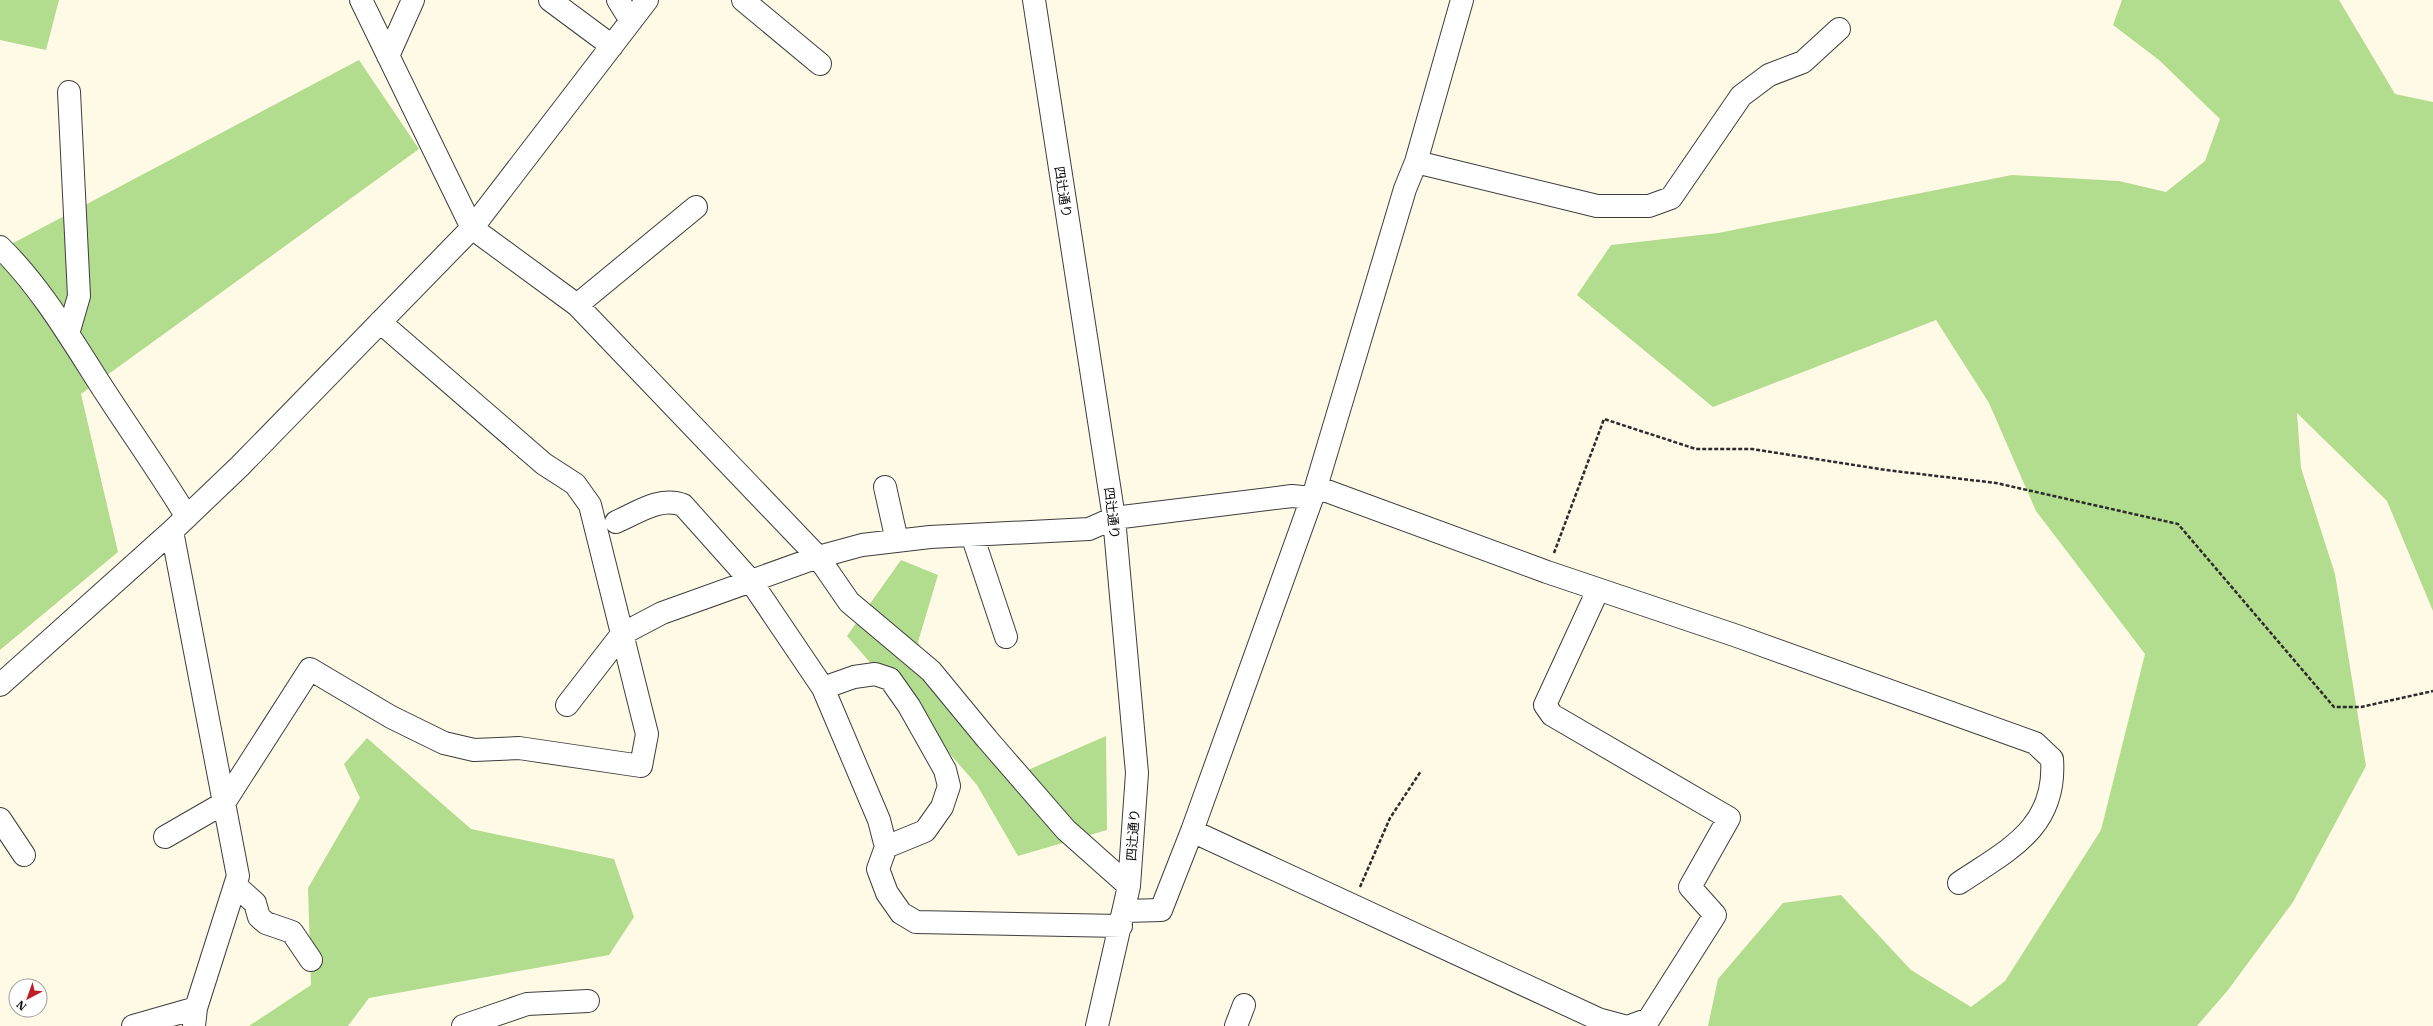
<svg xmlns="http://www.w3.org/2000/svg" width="2433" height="1026" viewBox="0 0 2433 1026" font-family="'IBM Plex Serif','Noto Sans JP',serif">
<rect width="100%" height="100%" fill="#fffae6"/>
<!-- forest -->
<path fill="#b2dc8e" d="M 0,0 L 59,0 L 46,50 L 0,40 Z
M 2122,0 L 2339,0 L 2395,94 L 2433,102 L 2433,611 L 2387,501 L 2297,413 L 2301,468 L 2335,574 L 2366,766 L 2293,902 L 2228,990 L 2197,1026 L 1708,1026 L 1718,979 L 1783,903 L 1841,895 L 1911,970 L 1971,1007 L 2005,981 L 2101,830 L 2145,654 L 2036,511 L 1989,403 L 1936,320 L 1713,407 L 1577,295 L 1611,245 L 1718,233 L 2012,175 L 2119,181 L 2166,192 L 2205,161 L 2220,119 L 2159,60 L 2113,25 Z
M 359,60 L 419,149 L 81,394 L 118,552 L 0,650 L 0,250 Z
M 901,560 L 938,575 L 918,642 L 943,698 L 1012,777 L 1106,736 L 1107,830 L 1018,856 L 977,785 L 847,636 Z
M 367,738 L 471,829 L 614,859 L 634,917 L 609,955 L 369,998 L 348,1026 L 249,1026 L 311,985 L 308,888 L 360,798 L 344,764 Z"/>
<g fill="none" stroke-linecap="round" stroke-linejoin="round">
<defs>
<path id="minor" d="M 361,0 L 472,228 L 577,305 L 818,557 L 849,602 L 931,671 L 987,739 L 1066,830 L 1129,886
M 550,0 L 612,46
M 618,0 L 631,21
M 743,0 L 820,64
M 1034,0 L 1114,518 L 1137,773 L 1129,886 L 1097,1026
M 388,56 L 413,0
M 1416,162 L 1597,206 L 1649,206 L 1671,198 L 1741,96 L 1769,75 L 1803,62 L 1839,29
M 0,247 C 40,286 70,337 100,384 C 129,429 159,471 187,517
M 577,305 L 696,207
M 68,334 L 79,296 L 69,92
M 885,487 L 897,541
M 1316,487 L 1547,572 L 1737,636 L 2035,743 L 2052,759 C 2057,828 2008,850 1959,883
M 616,522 C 637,513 660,496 683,505 L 750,580 L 823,688 L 879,820 L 886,847 L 878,869 L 887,893 L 901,913 L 916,922 L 1121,926
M 172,531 L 238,876 L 196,1008 L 194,1026
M 972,535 L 1006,637
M 1598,590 L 1545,705 L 1552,715 L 1729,818 L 1690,887 L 1715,915 L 1649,1019 L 1630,1026
M 0,685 L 172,531 L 240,466 L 472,228 L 647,0
M 823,688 L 854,677 L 875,674 L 890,679 L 909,706 L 945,770 L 949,786 L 942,807 L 925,831 L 886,847
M 567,705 L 622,634 L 662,613 L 818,557 L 862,545 L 930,537 L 1089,529 L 1114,518 L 1292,496 L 1312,498
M 0,819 L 24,855
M 1192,831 L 1598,1019 L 1624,1026
M 165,837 L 224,803 L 310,669 L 391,717 L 444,743 L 474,750 L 519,748 L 641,766 L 647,734 L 590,505 L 575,484 L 544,464 L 380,322
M 235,885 L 255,903 L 259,917 L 266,923 L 292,932 L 311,960
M 1125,911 L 1161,910 L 1192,831 L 1316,487 L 1405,189 L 1416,162 L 1462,0
M 133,1026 L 196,1008
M 463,1026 L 527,1004 L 588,1001
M 1236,1026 L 1244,1005"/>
</defs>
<!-- minor casing -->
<use href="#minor" stroke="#3d3d3d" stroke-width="24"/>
<!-- path -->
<path stroke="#2c2c2c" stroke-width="2.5" stroke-dasharray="4 2" stroke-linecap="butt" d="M 1554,553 L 1604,419 L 1696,449 L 1752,449 L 1886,470 L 1996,483 L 2178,524 L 2334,707 L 2361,707 L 2433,691
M 1360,887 L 1390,818 L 1421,771"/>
<!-- minor -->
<use href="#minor" stroke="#fff" stroke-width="22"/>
</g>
<g text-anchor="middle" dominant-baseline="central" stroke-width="4" stroke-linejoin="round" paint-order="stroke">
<!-- street labels -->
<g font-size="13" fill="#0a0a0a" stroke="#fff">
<text transform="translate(1063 192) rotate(81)">四辻通り</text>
<text transform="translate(1112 513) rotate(83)">四辻通り</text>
<text transform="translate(1133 835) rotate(-86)">四辻通り</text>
</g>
</g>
<!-- north arrow -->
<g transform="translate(28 998) rotate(221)"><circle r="19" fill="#ffffff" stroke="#9d9d9d"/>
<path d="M0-3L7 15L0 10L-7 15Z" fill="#bf1d28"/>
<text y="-6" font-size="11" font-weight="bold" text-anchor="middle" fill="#0a0a0a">N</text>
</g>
</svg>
